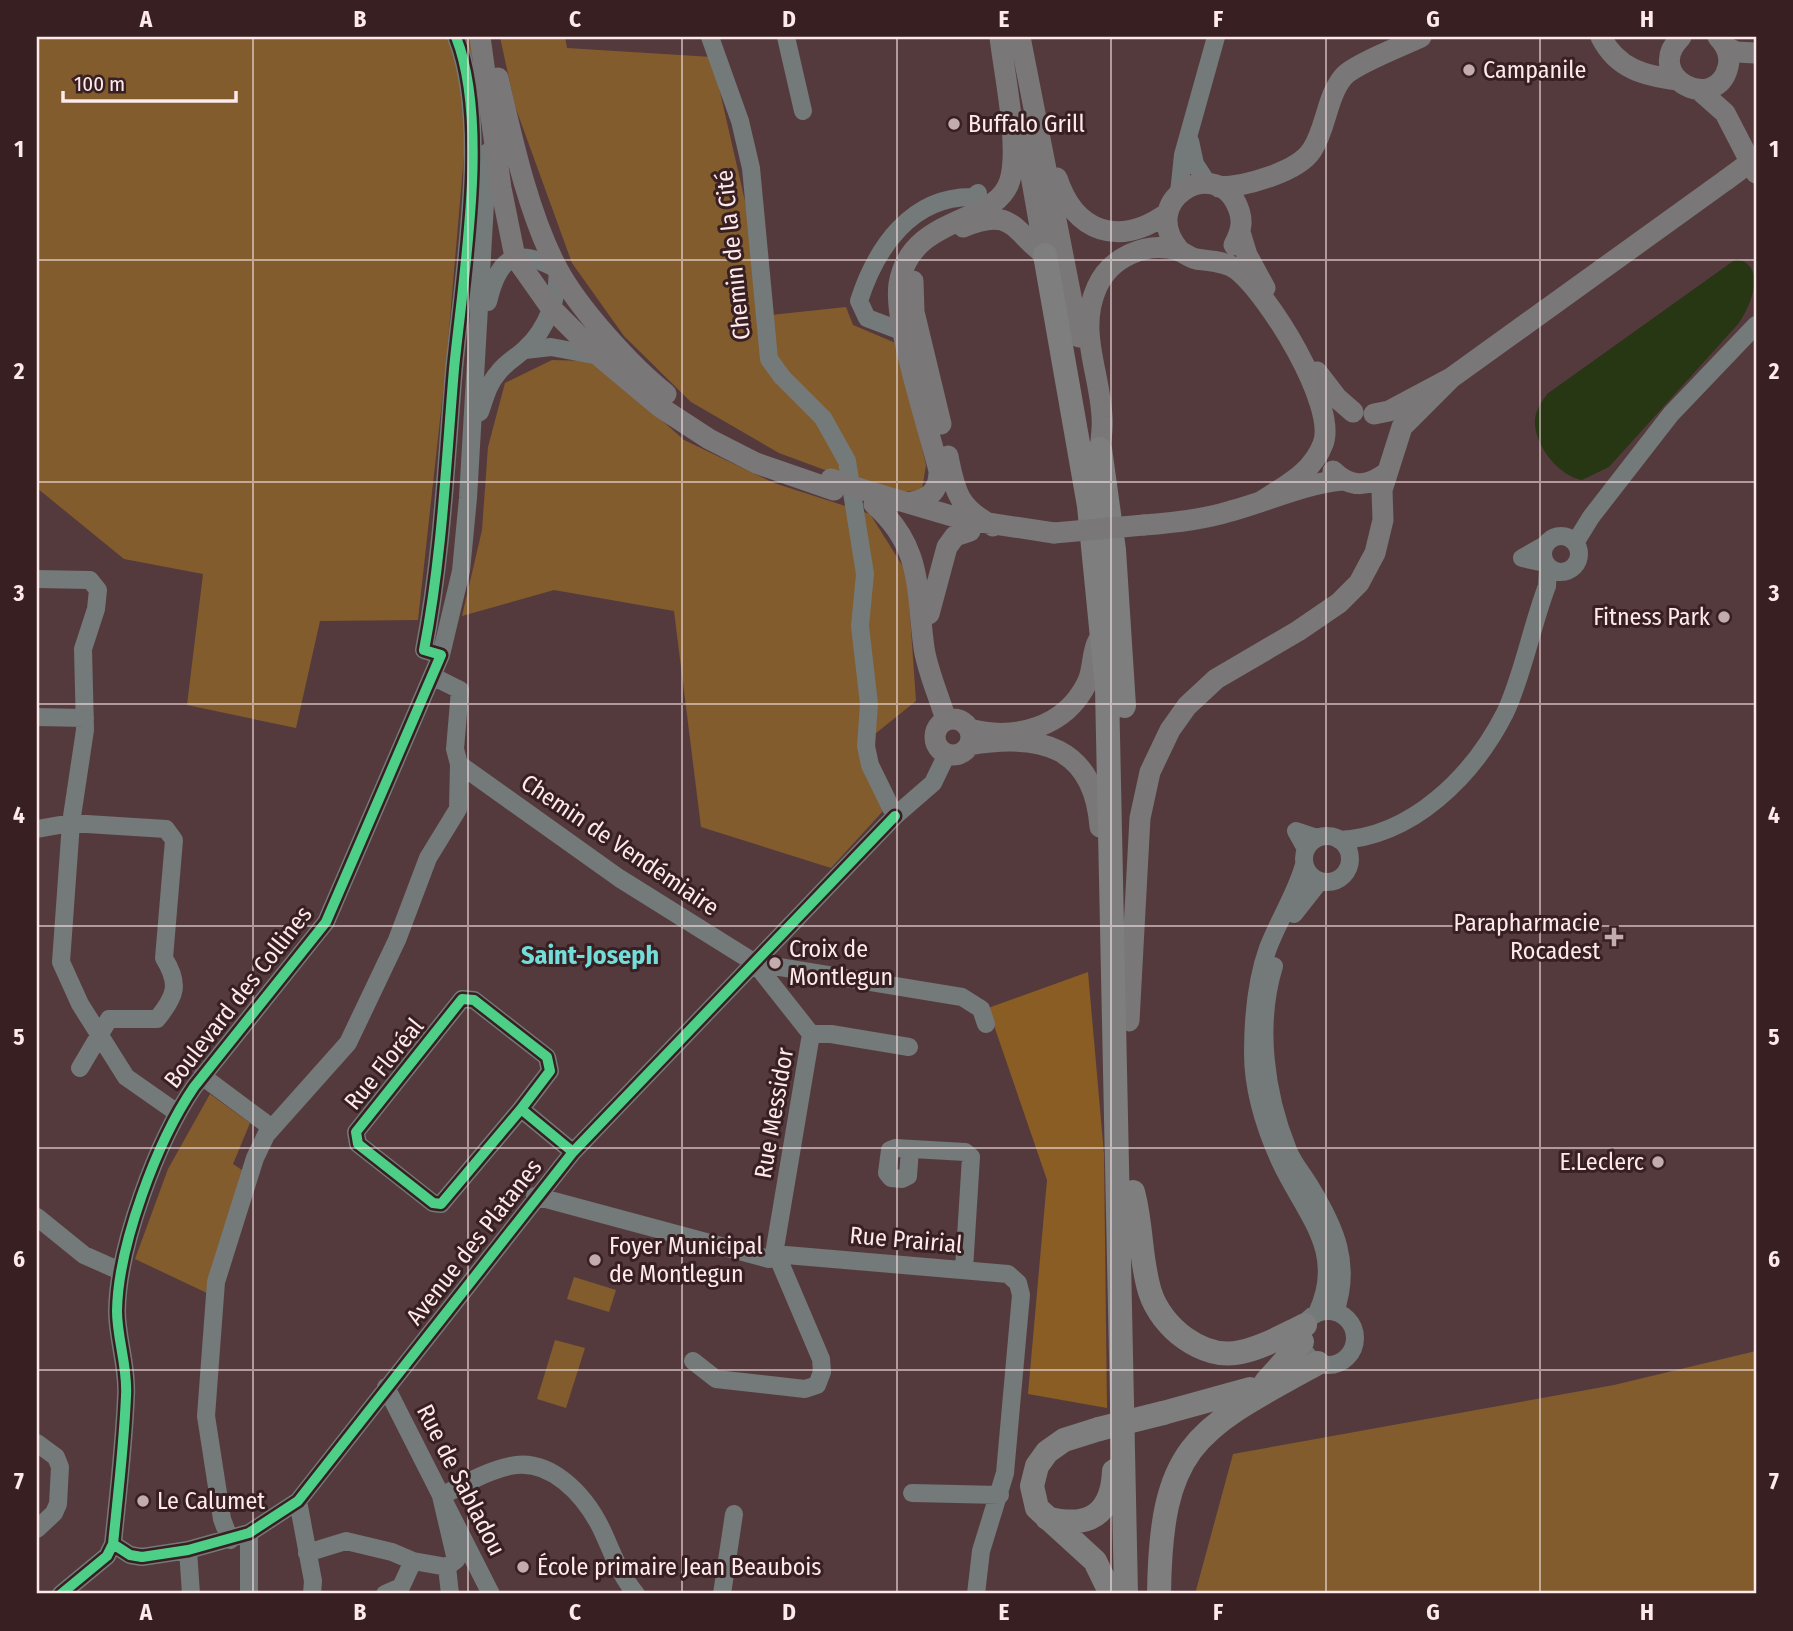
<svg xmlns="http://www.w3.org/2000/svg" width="1793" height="1631" viewBox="0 0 1793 1631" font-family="'Fira Sans Condensed',sans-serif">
<rect width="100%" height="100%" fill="#553a3d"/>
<!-- green -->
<path fill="#825c2d" d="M 37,37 L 470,37 L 473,50 L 446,365 L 418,620 L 320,621 L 296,728 L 187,705 L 203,574 L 124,559 L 37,488 Z
M 500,37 L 565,37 L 567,48 L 712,57 L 771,315 L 846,307 L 853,325 L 898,344 L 926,465 L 922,489 L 900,493 L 879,490 L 779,453 L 691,402 L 624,336 L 572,263 L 515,106 Z
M 552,360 L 588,361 L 620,383 L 684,440 L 774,483 L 870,514 L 907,573 L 916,701 L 860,746 L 883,811 L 831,868 L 701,827 L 674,611 L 554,590 L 462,616 L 482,530 L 488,447 L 505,383 Z
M 210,1094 L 250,1123 L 233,1164 L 242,1170 L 209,1294 L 135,1259 L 168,1169 Z
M 574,1277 L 616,1290 L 609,1312 L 567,1299 Z
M 555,1340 L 585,1348 L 566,1408 L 537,1399 Z
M 1756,1351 L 1756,1594 L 1195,1594 L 1233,1454 L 1614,1385 Z"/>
<!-- forest -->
<path fill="#895d23" d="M 1088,972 L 1104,1154 L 1107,1408 L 1028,1394 L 1047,1180 L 988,1008 Z"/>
<!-- water -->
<path fill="#273613" d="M 1736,259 C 1768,265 1751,306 1739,323 L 1609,467 L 1582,480 C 1559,476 1536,447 1535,424 C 1534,412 1541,403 1547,394 Z"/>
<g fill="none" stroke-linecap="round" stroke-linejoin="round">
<!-- minor -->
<path stroke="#747979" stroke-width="18" d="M 710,37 L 740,121 L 751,168 L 769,359 L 782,377 L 823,418 L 847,461 L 865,574 L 860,626 L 869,704 L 866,746 L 870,765 L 895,816
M 786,37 L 803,111
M 1190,141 L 1195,164 L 1208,184
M 1179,193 L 1183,155 L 1216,37
M 910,325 L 904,332 L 867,318 L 859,301 C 876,248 911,196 973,197 L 978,193
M 525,350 L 551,347 L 599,356
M 480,412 C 485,398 488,384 498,373 C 506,362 517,357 526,348 C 546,330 560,295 557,269 C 515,247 499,256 488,302
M1543 554a18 18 0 1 1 36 0a18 18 0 1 1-36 0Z
M 1575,543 L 1591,517 L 1671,414 L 1756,325
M 1545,545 L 1522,558 L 1545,563
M 37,579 L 90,580 L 98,590 L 96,609 L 83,649 L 85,730 L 71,823 L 61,962 L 80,1004 L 126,1077 L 176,1112
M 441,655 L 424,650 C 442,557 446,464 454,369 C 463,276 490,123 456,37
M 37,717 L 85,718
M 459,764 L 619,878 L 755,963 L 811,1034 L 775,1248
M 37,829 L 71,823 L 166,829 L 174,840 L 164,958 C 180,984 176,996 157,1019 L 109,1019 L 80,1068
M1304 859a23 23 0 1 1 46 0a23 23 0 1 1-46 0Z
M 1339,840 C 1412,837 1473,776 1505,713 C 1522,678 1532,625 1547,586 L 1548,567
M 1306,849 L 1296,831 L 1317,838
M 1304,865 C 1296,894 1279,919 1268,948 C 1256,981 1253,1018 1253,1053 C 1253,1089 1265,1128 1280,1161 C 1305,1215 1346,1251 1317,1313
M 1294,914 L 1320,881
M 755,963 L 962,997 L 981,1009 L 986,1024
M 1274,966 C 1256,1025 1265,1093 1288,1150 C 1293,1163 1303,1174 1310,1186 C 1335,1227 1352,1264 1335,1312
M 811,1034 L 831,1034 L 909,1047
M 202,1076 L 272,1128
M 521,1109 L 441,1204 L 433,1203 L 358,1144 L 356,1132 L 462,999 L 474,1000 L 547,1057 L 550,1071 L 521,1109 L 573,1152
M 910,1149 L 908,1176 L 902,1179 L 891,1178 L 887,1173 L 890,1150 L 895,1148 L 965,1152 L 971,1157 L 964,1269
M 535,1196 L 769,1259
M 37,1217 L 84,1255 L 120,1271
M 786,1255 L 1008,1274 L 1018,1283 L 1021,1295 L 1005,1473 L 981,1551 L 976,1594
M1301 1338a27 27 0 1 1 54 0a27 27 0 1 1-54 0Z
M 693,1361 L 716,1379 L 805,1389 L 817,1385 L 822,1372 L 821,1359 L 781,1265
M 386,1387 L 491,1594
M 37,1443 L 56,1457 L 60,1467 L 58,1504 L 54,1513 L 37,1529
M 912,1493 L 1000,1495
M 298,1501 L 313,1581 L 312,1594
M 230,1540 L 222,1519 L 206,1416 L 216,1282 L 255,1158 L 266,1135 L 348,1043 L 397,940 L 428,858 L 458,809 L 459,764 L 455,749 L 460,690 L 434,677
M 113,1544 L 130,1555 L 142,1557 L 188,1550 L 249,1533 L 298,1501 L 573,1152 L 895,816 L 933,783 L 947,754
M 188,1550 L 191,1594
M 307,1553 L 346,1541 L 392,1552 L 413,1561 L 447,1567
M 61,1594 L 107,1556 L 113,1544 C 118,1495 124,1445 126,1396 C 128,1367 117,1339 117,1311 C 118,1246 157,1141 194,1087 L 326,922 L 441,655 L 461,571 L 468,498 L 488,152
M 249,1594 L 249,1533
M 385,1594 L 401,1587 L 413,1561
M 450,1594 L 447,1567 L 456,1560 L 441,1496 C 463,1485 486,1471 510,1466 C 551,1457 585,1496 601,1528 C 612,1551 619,1574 636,1594
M 722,1594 L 734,1514"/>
<!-- major -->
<path stroke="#797778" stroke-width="21" d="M 480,37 L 501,188 L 515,257 L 551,308 L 599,356 L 660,407 L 709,439 L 756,463 L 834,490
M 1020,37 L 1079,337
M 1601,37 C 1617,69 1645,76 1678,80
M 1681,37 C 1641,77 1716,115 1728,67 C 1731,55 1726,45 1718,37
M 1726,47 L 1736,52 L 1756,53
M 498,78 C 512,138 528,213 557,268 C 578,308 631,366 666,394
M 1699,90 L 1725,113 L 1756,173
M 1023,130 L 1045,255
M 1057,178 C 1075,233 1119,247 1166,214
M 1219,187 C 1244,187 1298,172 1312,150 C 1327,127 1326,97 1344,76 C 1355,64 1404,45 1421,37
M 963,227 C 1013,206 1013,231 1045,255
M 1240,232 L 1247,255 L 1265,288
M 1179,250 C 1138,200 1213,157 1236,203 C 1244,219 1242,230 1234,245
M 913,281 L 914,312 L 941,424
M 1317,372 L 1337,398 L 1353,412
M 1374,414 L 1389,411 L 1451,378 L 1726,180
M 1100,449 C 1101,439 1103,428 1102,417 C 1100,372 1077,331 1097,287 C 1110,258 1145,241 1177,250 C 1183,252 1189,257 1196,259 C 1209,261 1225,261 1236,269 C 1268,293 1338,406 1323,444 C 1312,473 1286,485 1262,501
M 948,456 C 955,493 959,508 993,526
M 1333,471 C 1350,488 1368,487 1386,473
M 864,490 L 962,519 L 1054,533
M 908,503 C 928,499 939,493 939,471 C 929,429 893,321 899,284 C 911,213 997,226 1010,180 C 1020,147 1004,73 1000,37
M 874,504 C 923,547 916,589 924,648 C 928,673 939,696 946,720
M 1144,525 C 1173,523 1202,520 1231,511 C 1268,501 1303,484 1342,480
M 929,614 L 947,547 L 955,536 L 970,531
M935 737a18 18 0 1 1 36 0a18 18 0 1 1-36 0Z
M 969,729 C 1014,741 1065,728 1087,683 C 1094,670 1091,654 1098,641
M 969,745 C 1039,733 1094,745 1100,827
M 1129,1021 L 1140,818 L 1150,772 L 1170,730 L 1187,706 L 1216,679 L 1298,631 L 1339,603 L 1359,583 L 1375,553 L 1383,520 L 1382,490 L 1402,427 L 1451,378"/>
<!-- highway -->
<path stroke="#7e7e7e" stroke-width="24" d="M 1045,255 L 1089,506 L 1107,688 L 1126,1594
M 1100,449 L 1114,550 L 1124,706
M 1133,1192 C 1142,1225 1140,1260 1150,1292 C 1161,1327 1203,1361 1241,1352 C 1264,1347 1284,1335 1305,1325
M 1266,1382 L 1302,1342
M 1163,1413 L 1250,1389
M 1099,1429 L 1064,1440 L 1047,1452 L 1037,1466 L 1032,1486 L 1037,1508 L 1095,1561 L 1111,1594
M 1047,1518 C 1088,1529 1112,1515 1114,1471
M 1159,1594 C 1161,1444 1195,1430 1318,1363"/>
<!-- major-bridge -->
<path stroke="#797778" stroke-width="21" d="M 1726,180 L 1756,158
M 831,479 L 864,490
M 1054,533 L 1144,525"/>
<!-- highway-bridge -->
<path stroke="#7e7e7e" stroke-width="24" d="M 1099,1429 L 1163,1413"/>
<defs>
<path id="cycleway" d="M 521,1109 L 441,1204 L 433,1203 L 358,1144 L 356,1132 L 462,999 L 474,1000 L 547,1057 L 550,1071 L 521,1109 L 573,1152
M 113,1544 L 130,1555 L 142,1557 L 188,1550 L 249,1533 L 298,1501 L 573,1152 L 895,816
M 61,1594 L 107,1556 L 113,1544 C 118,1495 124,1445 126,1396 C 128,1367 117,1339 117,1311 C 118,1246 157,1141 194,1087 L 326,922 L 441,655 L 424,650 C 442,557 446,464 454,369 C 463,276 490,123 456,37"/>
</defs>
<!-- cycleway casing -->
<use href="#cycleway" stroke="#371f22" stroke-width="15"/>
<!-- cycleway -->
<use href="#cycleway" stroke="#4dcf88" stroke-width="10"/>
</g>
<!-- grid -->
<path fill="none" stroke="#fee9eb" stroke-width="2" stroke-opacity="0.55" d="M 253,37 L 253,1594M 468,37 L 468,1594M 682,37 L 682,1594M 897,37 L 897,1594M 1111,37 L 1111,1594M 1326,37 L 1326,1594M 1540,37 L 1540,1594M 37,260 L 1756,260M 37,482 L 1756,482M 37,704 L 1756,704M 37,926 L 1756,926M 37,1148 L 1756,1148M 37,1370 L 1756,1370"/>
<!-- markers -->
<g fill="#c3acae" stroke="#371f22" stroke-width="2.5">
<circle cx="1469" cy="70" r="7"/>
<circle cx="954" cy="124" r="7"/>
<circle cx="1724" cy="617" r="7"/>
<path d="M1610.5 926.5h7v7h7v7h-7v7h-7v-7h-7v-7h7z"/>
<circle cx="775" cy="963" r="7"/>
<circle cx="1658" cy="1162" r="7"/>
<circle cx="595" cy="1260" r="7"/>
<circle cx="143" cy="1501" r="7"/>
<circle cx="523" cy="1567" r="7"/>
</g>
<g text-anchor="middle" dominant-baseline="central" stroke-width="6" stroke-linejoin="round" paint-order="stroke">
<!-- poi labels -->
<g font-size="24" fill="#fee9eb" stroke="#371f22" text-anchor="start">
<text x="1483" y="70">Campanile</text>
<text x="968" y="124">Buffalo Grill</text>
<text x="1710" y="617" text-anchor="end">Fitness Park</text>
<text x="1600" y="923" text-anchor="end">Parapharmacie<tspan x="1600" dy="28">Rocadest</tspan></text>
<text x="789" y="949">Croix de<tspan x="789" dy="28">Montlegun</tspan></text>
<text x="1644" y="1162" text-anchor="end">E.Leclerc</text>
<text x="609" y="1246">Foyer Municipal<tspan x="609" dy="28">de Montlegun</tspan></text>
<text x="157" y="1501">Le Calumet</text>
<text x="537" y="1567">École primaire Jean Beaubois</text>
</g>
<!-- street labels -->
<g font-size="24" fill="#fee9eb" stroke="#371f22">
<text transform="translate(733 255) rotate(-96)">Chemin de la Cité</text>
<text transform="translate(620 845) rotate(34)">Chemin de Vendémiaire</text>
<text transform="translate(238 997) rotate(-52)">Boulevard des Collines</text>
<text transform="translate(384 1064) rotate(-51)">Rue Floréal</text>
<text transform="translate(774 1113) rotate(-80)">Rue Messidor</text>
<text transform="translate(906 1240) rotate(5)">Rue Prairial</text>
<text transform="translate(474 1242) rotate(-52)">Avenue des Platanes</text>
<text transform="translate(461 1480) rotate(63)">Rue de Sabladou</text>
</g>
<!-- neighbourhood labels -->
<g font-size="26" font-weight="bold" fill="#72ddd9" stroke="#371f22">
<text x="590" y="955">Saint-Joseph</text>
</g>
</g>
<!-- border -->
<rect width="1793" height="1631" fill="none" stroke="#371f22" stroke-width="77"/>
<!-- scale -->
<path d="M63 91v10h173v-10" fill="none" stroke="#fee9eb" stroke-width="3.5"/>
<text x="74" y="91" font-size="21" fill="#fee9eb" stroke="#371f22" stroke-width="5" paint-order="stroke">100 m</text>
<rect x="38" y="38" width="1717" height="1554" fill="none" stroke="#fee9eb" stroke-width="2.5"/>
<g font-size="23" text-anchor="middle" font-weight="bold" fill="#fee9eb">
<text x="146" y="27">A</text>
<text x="360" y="27">B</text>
<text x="575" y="27">C</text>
<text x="789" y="27">D</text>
<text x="1004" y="27">E</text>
<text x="1218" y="27">F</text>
<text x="1433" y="27">G</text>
<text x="1647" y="27">H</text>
<text x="19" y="157">1</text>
<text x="1774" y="157">1</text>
<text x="19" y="379">2</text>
<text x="1774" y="379">2</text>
<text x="19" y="601">3</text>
<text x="1774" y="601">3</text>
<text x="19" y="823">4</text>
<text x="1774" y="823">4</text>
<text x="19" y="1045">5</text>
<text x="1774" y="1045">5</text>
<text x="19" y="1267">6</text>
<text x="1774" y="1267">6</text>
<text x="19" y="1489">7</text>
<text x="1774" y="1489">7</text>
<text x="146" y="1620">A</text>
<text x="360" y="1620">B</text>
<text x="575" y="1620">C</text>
<text x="789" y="1620">D</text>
<text x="1004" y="1620">E</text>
<text x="1218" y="1620">F</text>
<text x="1433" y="1620">G</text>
<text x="1647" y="1620">H</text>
</g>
</svg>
